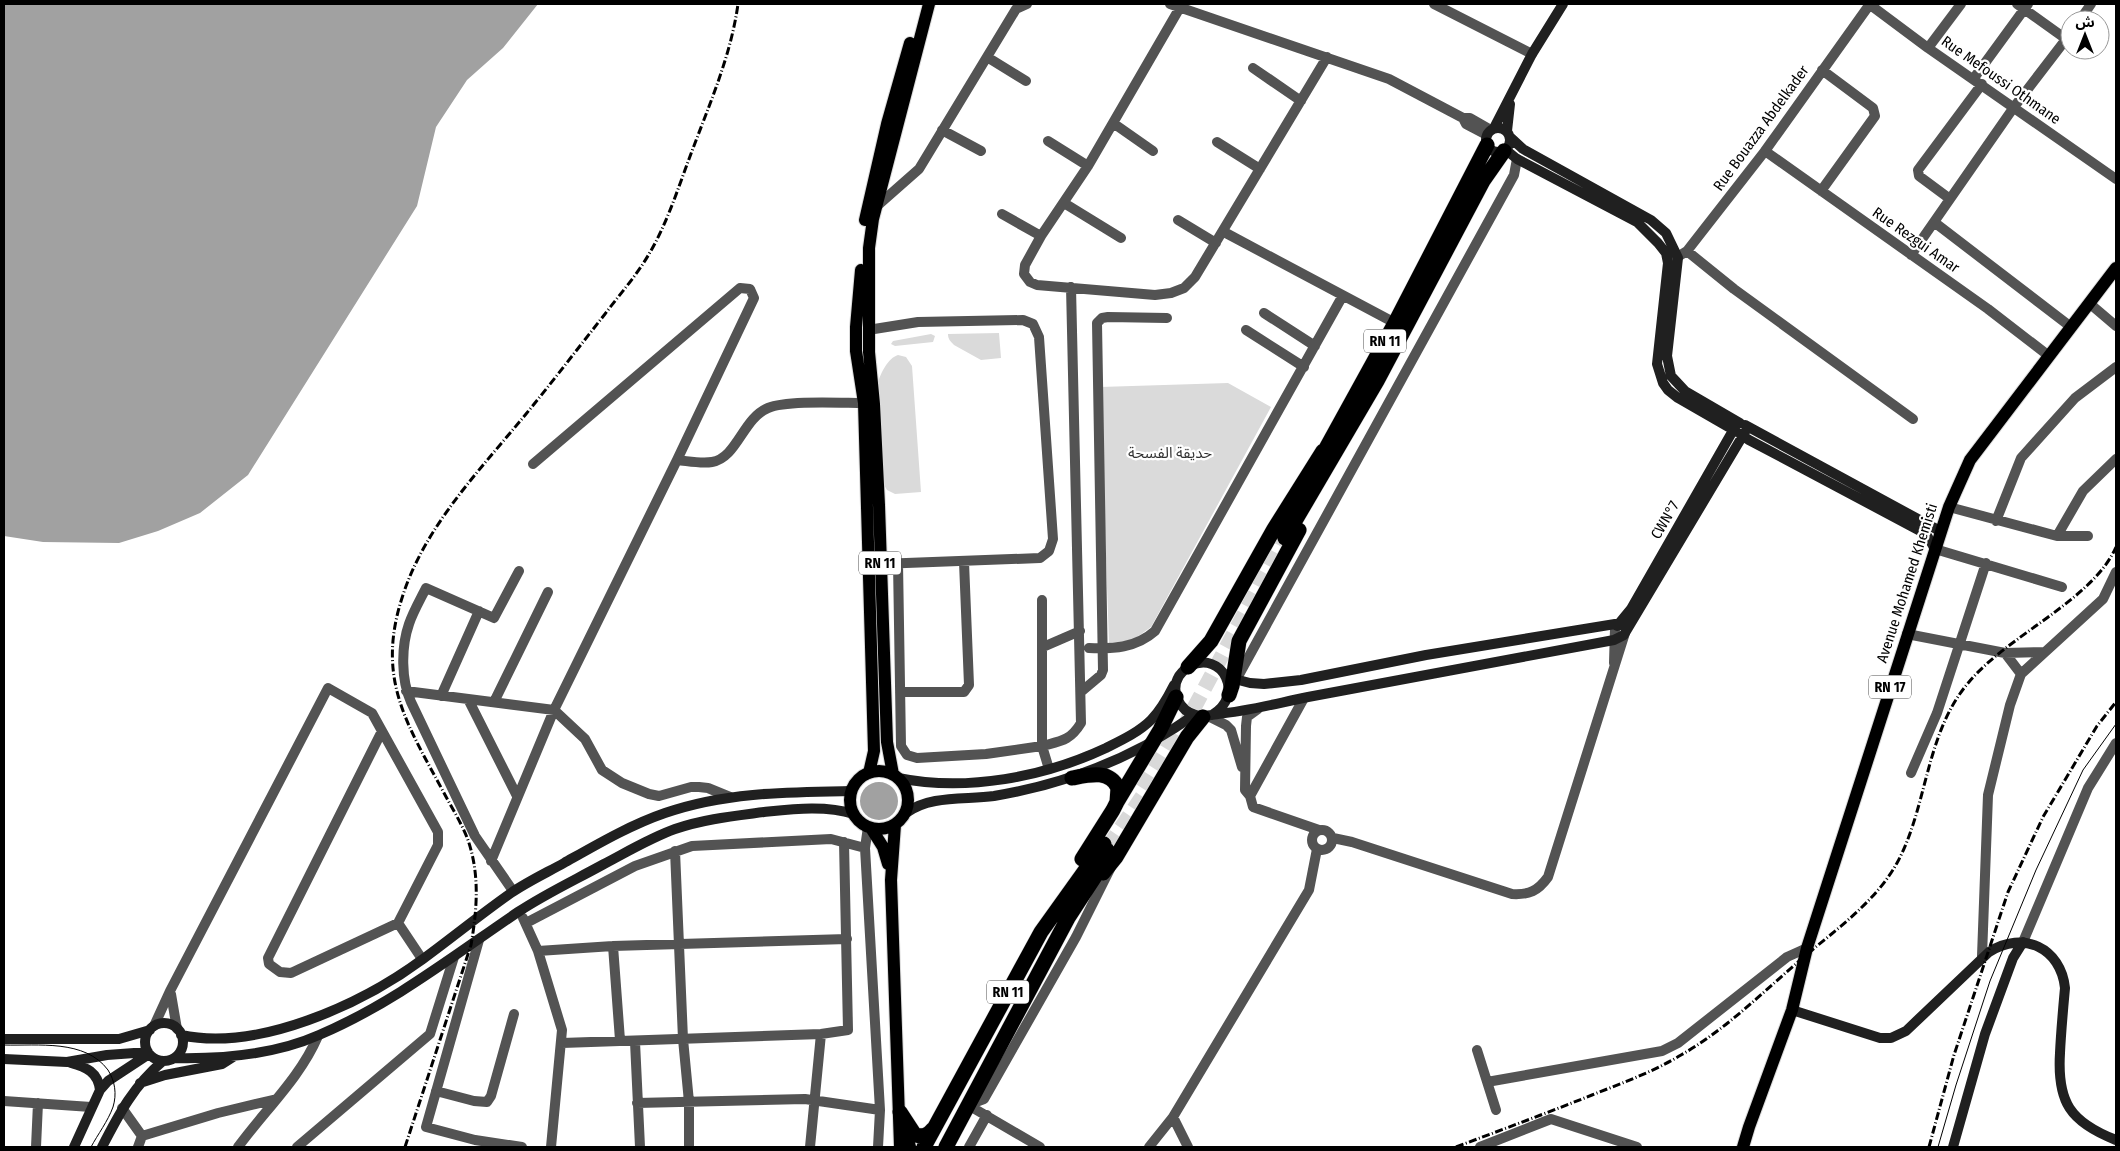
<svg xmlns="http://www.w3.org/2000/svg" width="2120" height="1151" viewBox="0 0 2120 1151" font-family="'Fira Sans Condensed','Noto Sans Arabic',sans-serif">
<rect width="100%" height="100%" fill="#fff"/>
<!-- green -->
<path fill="#dadada" d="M 999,333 L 1001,358 L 981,360 L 954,345 C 950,341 948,339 948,334 Z
M 931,334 L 935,336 L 933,342 L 895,346 L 891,344 L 893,341 Z
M 898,355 L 906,357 L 912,366 L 921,492 L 895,494 L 887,490 L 883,483 L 878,382 C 881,373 888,358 898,355 Z
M 1228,383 L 1271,407 L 1151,627 L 1133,640 L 1109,643 L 1100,387 Z"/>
<!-- water -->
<path fill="#a1a1a1" d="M 4,4 L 538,4 L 503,48 L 467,80 L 436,127 L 417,206 L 248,475 L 200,513 L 158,531 L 119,543 L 43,542 L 4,536 Z
M860 801a19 19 0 1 1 38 0a19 19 0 1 1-38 0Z"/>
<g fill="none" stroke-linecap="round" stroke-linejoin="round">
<!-- highway-tunnel -->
<path stroke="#d9d9d9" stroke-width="15" stroke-dasharray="15 8" stroke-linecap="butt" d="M 1172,749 L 1285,538
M 1142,788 L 1173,738
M 1108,847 L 1152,782"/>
<defs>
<path id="primary" d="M 865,220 L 887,124 L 910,43
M 861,270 L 856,327 L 856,351 L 864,403 L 874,751 L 869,773
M850 800a29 29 0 1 1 58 0a29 29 0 1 1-58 0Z
M 893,774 L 887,742 L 879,505 L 874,404 L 869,352 L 869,248 L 873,219 L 929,4
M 895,825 L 891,880 L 900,1147
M 871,828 L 883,847 L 888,864
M 904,1126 L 910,1147
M 1743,1147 L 1749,1127 L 1792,1010 L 1807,948 L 1949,507 L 1970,460 L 2116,268"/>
<path id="highway" d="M 1319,461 L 1395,323 L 1487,145
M 1285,538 L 1377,381 L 1483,181 L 1504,151
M 1188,667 L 1211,641 L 1274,529 L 1323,451
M 1229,695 L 1232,686 L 1239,641 L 1299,530
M 1072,778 C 1088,775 1110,769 1118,788 L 1117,802 L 1113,810 L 1082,859
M 1117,802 L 1160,730 L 1176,697
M 1103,873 L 1116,857 L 1187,737 L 1203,717
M 900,1112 L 915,1135 C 924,1137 928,1135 933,1129
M 924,1147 L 1041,932 L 1104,844
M 946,1147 L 1068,918 L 1098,872 L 1107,850"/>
</defs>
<!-- primary casing -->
<use href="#primary" stroke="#dbdbdb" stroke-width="14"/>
<!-- highway casing -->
<use href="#highway" stroke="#dbdbdb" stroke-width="16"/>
<!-- street -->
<path stroke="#535353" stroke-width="10" d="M 1170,4 L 1389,79 L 1463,118 L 1470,118 L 1491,130
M 1182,4 L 1088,166 L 1041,236 L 1025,265 L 1024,274 L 1030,282 L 1037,285 L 1155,295 L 1171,293 L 1184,288 L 1195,277 L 1327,57
M 1434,4 L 1532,54
M 1869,4 L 1928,48 L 2116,179
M 2017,4 L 2066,39
M 2080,20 L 2091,4
M 1928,48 L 1961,4
M 987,57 L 1026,81
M 1253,68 L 1301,101
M 1974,78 L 2028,4
M 1463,118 L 1466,124 L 1487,135
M 1113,123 L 1153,151
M 942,130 L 981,151
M 1048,141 L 1088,166
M 1217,142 L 1260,169
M 1765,151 L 1988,309 L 2049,356
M 1821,191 L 1875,116 L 1873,108 L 1822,70
M 1950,199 L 1919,176 L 1918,170 L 1982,84
M 1064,203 L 1121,238
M 877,206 L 919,169 L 1016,9 L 1027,4
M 1002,214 L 1041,236
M 1178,220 L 1216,243
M 1934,222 L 2071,327
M 1224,232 L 1395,323
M 1687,251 L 1734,289 L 1913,419
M 1911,255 L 2014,107 L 2070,34
M 1671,261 L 1687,251 L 1694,242 L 1765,151 L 1870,4
M 2089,303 L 2116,326
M 1264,313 L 1315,346
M 868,330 L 918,322 L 1023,320 L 1033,324 L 1039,337 L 1053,539 L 1049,551 L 1040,558 L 880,564
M 1246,330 L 1304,367
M 677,460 C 688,461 701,464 712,462 C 737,458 743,418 768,408 C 787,400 841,403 864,403
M 1949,507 L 2057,536 L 2088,536
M 1996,521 L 2021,458 L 2075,398 L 2116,367
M 2057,536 L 2083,491 L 2116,459
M 1935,549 L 2062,587
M 898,563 L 901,746 L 907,755 L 917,758 L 986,754 L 1042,746 L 1042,600
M 1907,634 L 2005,653 L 2044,652
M 1043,647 L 1080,631
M 1089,648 C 1113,649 1136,648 1155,631 L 1342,297
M 2005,653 L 2021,674
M 1614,663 L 1615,629
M 1236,680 L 1514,175 L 1517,159
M 406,691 L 554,710 L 585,739 L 602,770 L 622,783 L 649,794 L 659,796 L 691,787 L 699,787 L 708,788 L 730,797
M 1082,691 L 1101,675 L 1103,670 L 1097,323 L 1102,318 L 1108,317 L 1167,318
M 900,692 L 964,692 L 969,685 L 964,562
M 441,696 L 479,611
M 468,699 L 517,796
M 494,702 L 548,592
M 1258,709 L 1247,717 L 1246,726 L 1245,790 L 1250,796 L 1253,807 L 1319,830
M 1208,716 L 1226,725 L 1231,730 L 1242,767
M 1049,769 L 1042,746 C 1061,741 1070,741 1081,723 L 1071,287
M 1911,773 L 1937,713 L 1986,563
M 1250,796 L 1304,698
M 868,827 L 865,848 L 880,1110 L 878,1147
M1312 840a10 10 0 1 1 20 0a10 10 0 1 1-20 0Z
M 1333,838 L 1352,842 L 1512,894 C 1529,895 1538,891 1548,877 L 1625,633
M 675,851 L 683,1039 L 689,1102 L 689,1147
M 491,861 L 554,710 L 677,460 L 754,298 L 750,289 L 740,288 L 533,464
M 513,891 L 475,836 L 411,702 C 401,680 401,647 409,624 C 413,612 420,600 426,588 L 494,618 L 519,571
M 523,918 L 538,951 L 562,1030 L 551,1147
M 398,923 L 422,959
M 526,923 L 635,866 L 692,846 L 831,839 L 865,848
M 479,940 L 426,1127 L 475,1140 L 522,1147
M 2023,942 L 2088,788 L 2116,743
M 613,946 L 620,1040
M 538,951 L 613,946 L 847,939
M 1982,956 L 1988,795 L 2010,705 L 2021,674 L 2103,599 L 2116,572
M 171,994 L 177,1029
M 154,1026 L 170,991 L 328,688 L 372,713 L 438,832 L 438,845 L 398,923 L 291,973 L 280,972 L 269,964 L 268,958 L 382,731
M 635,1042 L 640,1147
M 562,1043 L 821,1034 L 848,1030 L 844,842
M 1477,1050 L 1496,1110
M 1487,1082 L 1662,1051 L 1678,1043 L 1787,957 L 1807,948
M 436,1091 L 474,1101 L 487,1102 L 491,1096 L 514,1014
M 4,1101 L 91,1107
M 637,1103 L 805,1099 L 880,1110
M 968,1105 L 984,1099 L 1076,937 L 1111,867
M 968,1105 L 1040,1147
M 122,1108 L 142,1136
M 1173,1117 L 1188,1147
M 142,1136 L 218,1113 L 277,1099
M 36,1147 L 38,1103
M 138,1147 L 142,1136
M 238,1147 C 265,1110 300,1078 318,1036
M 297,1147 L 430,1034 L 454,957
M 810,1147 L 821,1034
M 969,1147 L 987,1115
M 1149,1147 L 1173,1117 L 1309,890 L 1317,849
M 1480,1147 L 1551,1119 L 1637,1147"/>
<!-- secondary -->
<path stroke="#202020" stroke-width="10" d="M1486 140a12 12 0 1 1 24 0a12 12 0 1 1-24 0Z
M 1494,128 L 1532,54 L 1563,4
M 1507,131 L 1510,104
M 1511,138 L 1523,149 L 1651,220 L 1666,233 L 1678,258 L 1667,356 L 1671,376 L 1685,391 L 1740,423
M 1506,150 L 1517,159 L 1637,222 L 1658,243 L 1666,253 L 1668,263 L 1657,364 L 1663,383 L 1668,390 L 1678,398 L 1737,432
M 1745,425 L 1940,531
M 1740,434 L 1749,440 L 1926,534 L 1935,549
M 1617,626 L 1631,609 L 1735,427
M 1625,633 L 1745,432
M 1227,677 L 1250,683 L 1264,684 L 1301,680 L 1426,655 L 1615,624 L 1622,625
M 1212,715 C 1246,695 1222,650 1190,666 C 1186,668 1182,672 1179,676 C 1170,691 1179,711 1196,715 C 1203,717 1211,715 1218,714 C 1249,711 1278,703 1308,697 C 1410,678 1512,659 1614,640 L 1624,635
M 898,778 C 967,792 1044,777 1106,748 C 1122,740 1139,732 1151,720 C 1161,710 1168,697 1174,685
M 906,813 C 930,795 965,800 994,796 C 1066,784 1134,758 1194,715
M 1792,1010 L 1880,1038 L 1891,1038 L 1906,1031 L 1989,952 C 2023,930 2061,948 2065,988 C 2063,1010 2061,1031 2060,1053 C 2057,1102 2070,1122 2116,1140
M145 1042a19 19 0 1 1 38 0a19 19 0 1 1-38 0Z
M 181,1035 C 258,1052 362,1004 423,959 C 453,937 481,914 511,893 C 527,882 546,873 564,863 C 596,845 630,825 665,813 C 725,792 789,792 851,791
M 4,1039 L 119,1039 L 150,1030
M 175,1058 C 223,1059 274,1055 319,1035 C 392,1004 453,956 518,912 C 545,894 575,880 604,864 C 627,852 650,838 675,829 C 704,819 734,816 764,812 C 793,809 825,805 854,814
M 4,1059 L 67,1062 L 107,1055 L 148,1052
M 71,1063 C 86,1067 98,1072 100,1090
M 140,1083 L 165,1075 L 222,1064 L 233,1057
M 74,1147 L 100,1090 L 108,1081 L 149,1054
M 102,1147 C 119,1114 134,1085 163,1061
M 1953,1147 L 1985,1034 L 2013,958 L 2023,942"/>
<!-- primary -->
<use href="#primary" stroke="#000" stroke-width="12"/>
<!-- highway -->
<use href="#highway" stroke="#000" stroke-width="15"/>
<!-- tram -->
<path stroke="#000" stroke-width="1" d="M 4,1045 C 38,1046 85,1039 108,1070 C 115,1081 117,1094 113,1107 C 108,1121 98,1134 91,1147
M 1938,1147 L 1956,1085 L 1990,981 L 2036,870 L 2083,770 L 2116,724"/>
<!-- rail -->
<path stroke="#000" stroke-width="3" stroke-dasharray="8 2.5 1 2.5" stroke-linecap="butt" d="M 405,1147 L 471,945 C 477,910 480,875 468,840 C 462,824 452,808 444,793 C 407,724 376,679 402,598 C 424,527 480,470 526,414 C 553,381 579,347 605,314 C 620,294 637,275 649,254 C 668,222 679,185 692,151 C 710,103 731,55 738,4
M 1456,1147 C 1501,1130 1547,1113 1592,1095 C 1622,1083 1653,1072 1681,1055 C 1727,1029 1765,990 1805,956 C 1838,928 1876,901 1897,863 C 1928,806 1925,733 1969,682 C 2008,635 2093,600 2116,547
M 1929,1147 L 1954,1055 L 2008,892 L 2043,817 L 2097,726 L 2116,702"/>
</g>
<g text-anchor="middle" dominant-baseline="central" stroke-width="4.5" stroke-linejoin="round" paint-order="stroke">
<!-- shield labels -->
<g fill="#fff" stroke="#4c4c4c" stroke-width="1">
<rect x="1364" y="329.5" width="42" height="23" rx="4"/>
<rect x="859" y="551.5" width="42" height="23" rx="4"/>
<rect x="1869" y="675.5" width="42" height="23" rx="4"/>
<rect x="987" y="980.5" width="42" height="23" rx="4"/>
</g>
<g font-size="14" font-weight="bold" fill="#000">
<text x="1385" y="341">RN 11</text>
<text x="880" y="563">RN 11</text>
<text x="1890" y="687">RN 17</text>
<text x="1008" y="992">RN 11</text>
</g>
<!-- street labels -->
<g font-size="15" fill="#000" stroke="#fff">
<text transform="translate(2001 80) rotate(35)">Rue Mefoussi Othmane</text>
<text transform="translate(1761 128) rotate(-54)">Rue Bouazza Abdelkader</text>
<text transform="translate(1916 240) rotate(35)">Rue Rezgui Amar</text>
<text transform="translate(1665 520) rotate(-60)">CWN°7</text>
<text transform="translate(1907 583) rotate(-72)">Avenue Mohamed Khemisti</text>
</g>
<!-- park labels -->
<g font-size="15" fill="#313131" stroke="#fff">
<text x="1170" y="453">حديقة الفسحة</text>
</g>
</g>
<!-- border -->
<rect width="2120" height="1151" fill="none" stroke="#000000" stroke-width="10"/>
<!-- north arrow -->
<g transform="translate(2085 35)"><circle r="24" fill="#ffffff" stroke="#999999"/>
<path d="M0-4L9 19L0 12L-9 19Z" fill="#000000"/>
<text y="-8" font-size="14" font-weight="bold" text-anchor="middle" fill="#000000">ش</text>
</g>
</svg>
